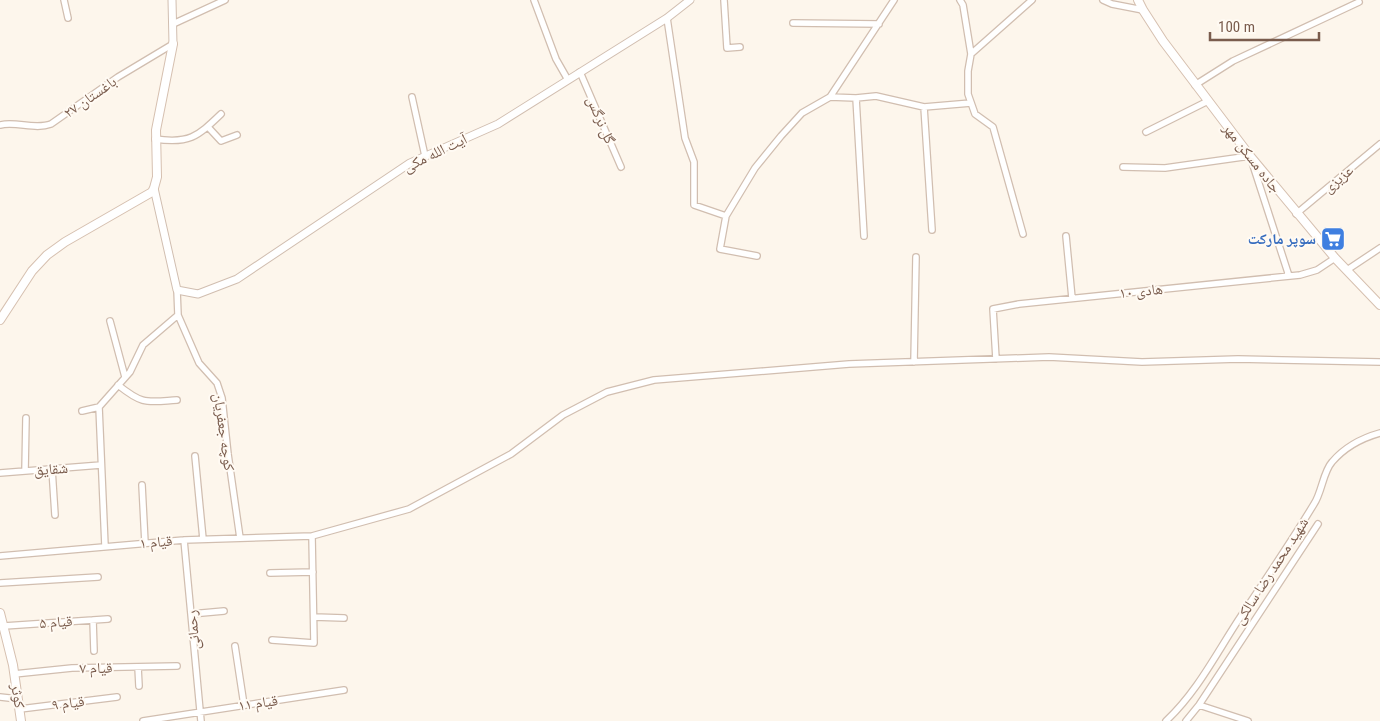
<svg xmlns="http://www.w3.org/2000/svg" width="1380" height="721" viewBox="0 0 1380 721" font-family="'Roboto Condensed','Noto Naskh Arabic',sans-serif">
<rect width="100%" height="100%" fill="#fdf6ec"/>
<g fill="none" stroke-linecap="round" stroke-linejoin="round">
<defs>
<path id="minor" d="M 64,0 L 68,18
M 534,0 L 556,59 L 568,80
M 724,0 L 727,48 L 740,47
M 960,0 L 963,5 L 971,54 L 968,71 L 968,94 L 975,114 L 993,127 L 1023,234
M 1103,0 L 1112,4 L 1143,10
M 667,18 L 685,138 L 694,162 L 694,205 L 726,216 L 755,168 L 781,136 L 802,113 L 830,97 L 894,0
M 793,23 L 879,24
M 173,24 L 225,0
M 971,54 L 1032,0
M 580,72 L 621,167
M 1195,85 L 1233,61 L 1359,2
M 412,97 L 425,156
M 830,97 L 856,98 L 876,96 L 924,107 L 971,103
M 856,98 L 864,236
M 924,107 L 932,230
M 0,125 C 16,121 35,130 51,124 L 118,77 L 173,44
M 208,127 L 221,141 L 237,135
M 1146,132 L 1208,101
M 155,139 C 189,144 197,137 221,114
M 1123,167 L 1165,168 L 1250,156 L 1289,276
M 1296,214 L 1380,144
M 726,216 L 720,249 L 757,256
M 1066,236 L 1072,298
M 1347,270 L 1380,248
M 177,290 L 178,315 L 199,363 L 217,383 L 222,398 L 228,454 L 240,538
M 110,321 L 125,377
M 996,359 L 993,309 L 1019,304 L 1300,275 L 1317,270 L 1335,258
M 914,362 L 916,257
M 118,385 C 143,405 146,402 177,400
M 82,411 L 99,407
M 195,456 L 203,539
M 52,469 L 55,515
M 25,471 L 26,418
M 0,473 L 101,465
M 142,485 L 145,543
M 184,540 L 201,721
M 105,546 L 99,407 L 130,372 L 143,345 L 178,315
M 0,556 L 184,540 L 312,536 L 409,509 L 511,454 L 563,415 L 607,392 L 654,380 L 849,364 L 1049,357 L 1142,362 L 1238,359 L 1380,362
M 270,573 L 313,572
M 0,583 L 98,577
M 191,614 L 224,611
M 314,617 L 344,618
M 93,620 L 94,651
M 4,626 L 108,619
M 272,640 L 314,643 L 312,536
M 235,646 L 244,705
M 138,667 L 139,686
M 14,674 L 72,668 L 177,666
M 0,697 L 18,699
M 1199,705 L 1248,721
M 20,709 L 117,697
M 143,721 L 344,690
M 1166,721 C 1198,691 1217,652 1241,616 C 1266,579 1291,542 1314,504 C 1322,492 1323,472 1332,462 C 1344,448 1362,438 1380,433
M 1186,721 L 1199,705 L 1318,524"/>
<path id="tertiary" d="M 172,0 L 173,44
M 154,188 L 177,290 L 198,294 L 237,279 L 410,163 L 498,124 L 667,18 L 690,0"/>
<path id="secondary" d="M 1138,0 L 1143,10 L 1163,41 L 1250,156 L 1335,258 L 1380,305
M 0,320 L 32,271 L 47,255 L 65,242 L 152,192 L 154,188 L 157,177 L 156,130 L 173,44
M 0,613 L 13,665 L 21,721"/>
</defs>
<!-- minor casing -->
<use href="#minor" stroke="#d1beb0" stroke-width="8"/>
<!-- tertiary casing -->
<use href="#tertiary" stroke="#d1beb0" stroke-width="9"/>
<!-- secondary casing -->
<use href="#secondary" stroke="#d6c0b0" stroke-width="10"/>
<!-- minor -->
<use href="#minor" stroke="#fff" stroke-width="5.5"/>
<!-- tertiary -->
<use href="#tertiary" stroke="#fff" stroke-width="7"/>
<!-- secondary -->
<use href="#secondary" stroke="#fff" stroke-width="8"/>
</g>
<!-- icons -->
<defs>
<symbol id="supermarket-square" viewBox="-11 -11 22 22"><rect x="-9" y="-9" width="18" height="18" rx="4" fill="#3f7fe0" stroke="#fffaf3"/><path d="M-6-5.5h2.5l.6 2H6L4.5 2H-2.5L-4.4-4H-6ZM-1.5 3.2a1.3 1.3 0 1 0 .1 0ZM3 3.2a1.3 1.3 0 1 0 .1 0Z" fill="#fff"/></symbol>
</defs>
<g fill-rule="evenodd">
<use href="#supermarket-square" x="1319" y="225" width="28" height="28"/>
</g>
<g text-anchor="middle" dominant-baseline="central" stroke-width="4" stroke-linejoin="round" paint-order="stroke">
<!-- street labels -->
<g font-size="15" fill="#7a5c4d" stroke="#fffaf3">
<text transform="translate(90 97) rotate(-35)">باغستان ۲۷</text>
<text transform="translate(601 120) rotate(67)">گل نرگس</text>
<text transform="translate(435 153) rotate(-26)">آیت الله مکی</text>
<text transform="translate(1252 158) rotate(52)">جاده مسکن مهر</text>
<text transform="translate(1338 179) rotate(-40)">عزیزی</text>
<text transform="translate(1141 291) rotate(-6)">هادی ۱۰</text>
<text transform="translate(224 432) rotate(82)">کوچه جعفریان</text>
<text transform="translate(51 469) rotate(-4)">شقایق</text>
<text transform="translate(156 542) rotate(-5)">قیام ۱</text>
<text transform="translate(1271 571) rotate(-57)">شهید محمد رضا سالکی</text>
<text transform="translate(56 622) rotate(-4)">قیام ۵</text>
<text transform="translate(193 630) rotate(-95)">رحمانی</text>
<text transform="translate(96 668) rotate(-1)">قیام ۷</text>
<text transform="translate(18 696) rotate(81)">کوثر</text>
<text transform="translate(68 703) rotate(-7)">قیام ۹</text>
<text transform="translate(258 703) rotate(-8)">قیام ۱۱</text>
</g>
<!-- shop labels -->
<g font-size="15" font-weight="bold" fill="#366cbe" stroke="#fffaf3" text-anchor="end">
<text x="1316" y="239">سوپر مارکت</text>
</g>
</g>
<!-- scale -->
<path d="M1210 32v8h109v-8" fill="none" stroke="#7a5c4d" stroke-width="2.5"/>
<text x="1218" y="32" font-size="15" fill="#7a5c4d" stroke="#fffaf3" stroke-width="4" paint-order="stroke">100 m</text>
</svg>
